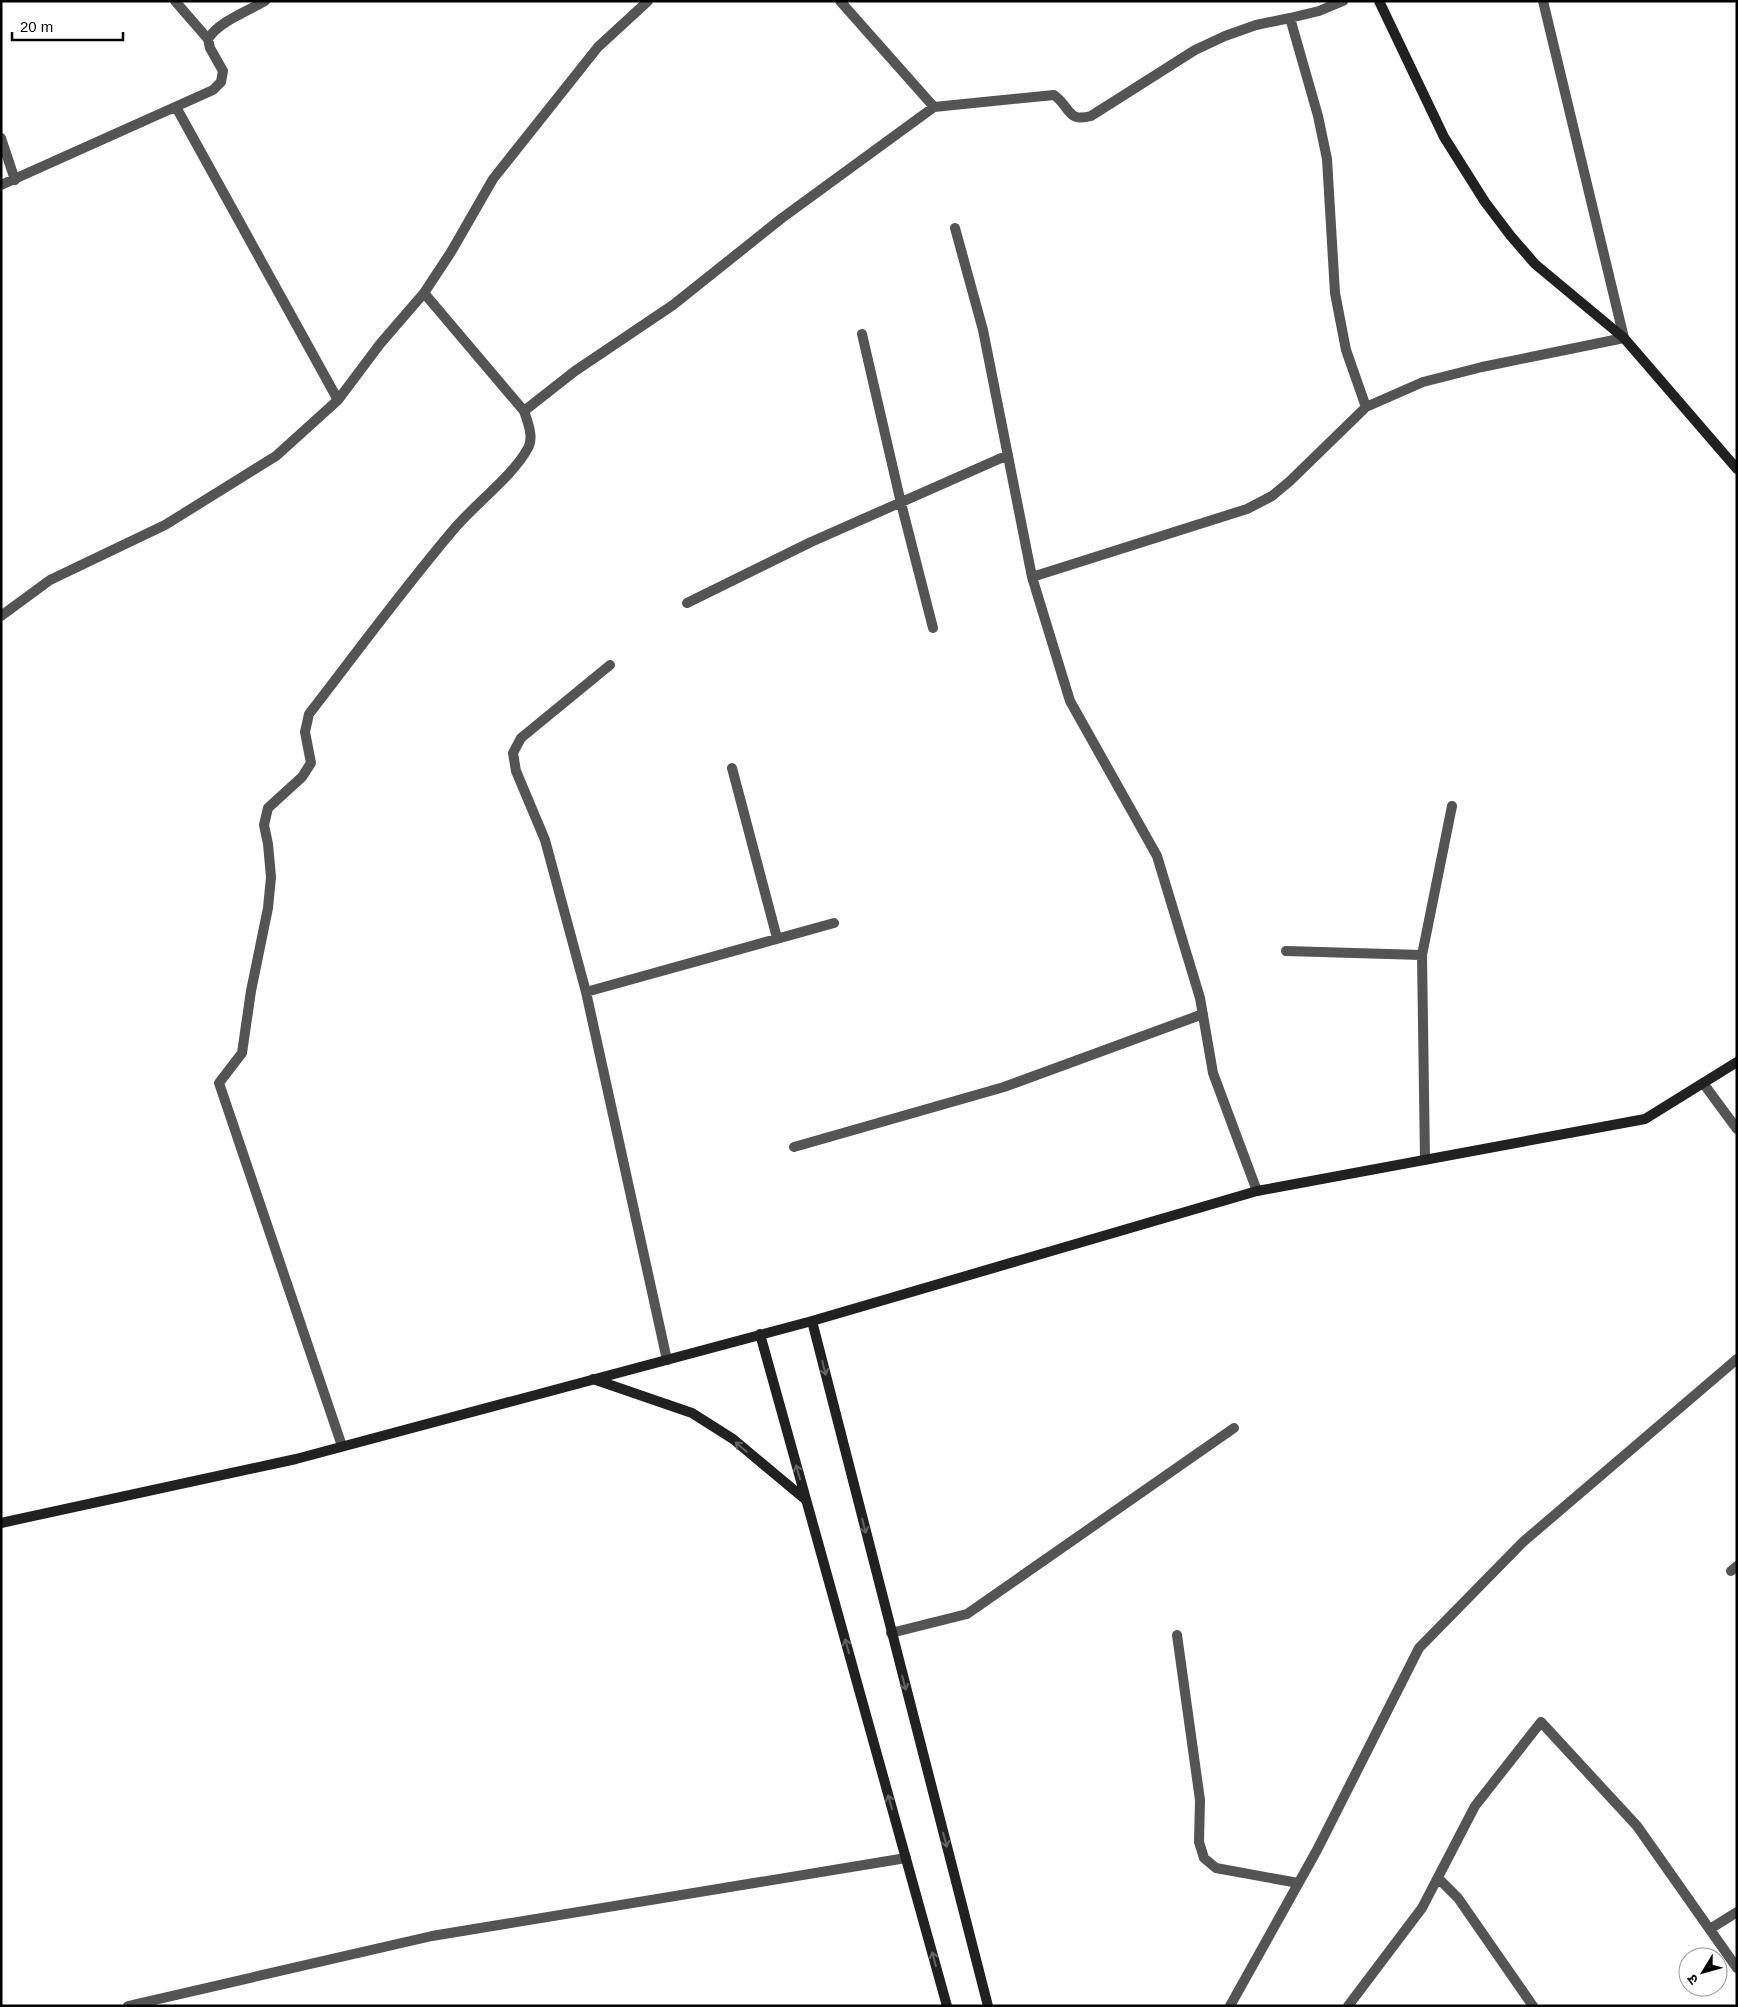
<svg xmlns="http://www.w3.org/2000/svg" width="1738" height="2007" viewBox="0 0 1738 2007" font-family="Helvetica,'Noto Sans Devanagari',sans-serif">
<rect width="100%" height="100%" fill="#fff"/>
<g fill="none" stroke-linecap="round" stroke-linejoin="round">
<!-- street -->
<path stroke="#545454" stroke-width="10" d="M 175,1 L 208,39
M 1343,1 L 1319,11 L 1290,18 L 1318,116 L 1327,159 L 1335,293 L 1346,350 L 1366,407
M 176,107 L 338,400
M 934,107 L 1054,95 C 1070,106 1067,123 1091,116 L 1195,50 L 1225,36 L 1256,25 L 1290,18
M 1,138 L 15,180
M 1,185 L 213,90 L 221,82 L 223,71 L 210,48 L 208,39 C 218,22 248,11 265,1
M 955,228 L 983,330 L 1032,577 L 1070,701 L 1157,856 L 1200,998 L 1213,1073 L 1257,1191
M 862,334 L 901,503 L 933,628
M 524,411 L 575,371 L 673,305 L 782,218 L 934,107 L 840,1
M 1032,577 L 1247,509 L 1272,496 L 1290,481 L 1366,407 L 1423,382 L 1482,367 L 1624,338 L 1543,1
M 687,603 L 811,542 L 1008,455
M 1,616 L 50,580 L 165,525 L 276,456 L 338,400 L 380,344 L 424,293 L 451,252 L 493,179 L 598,47 L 648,1
M 610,665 L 521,738 L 513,753 L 516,771 L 545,840 L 586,992 L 667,1360
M 732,768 L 777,938
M 1286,951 L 1422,955
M 586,992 L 834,923
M 1703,1083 L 1737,1129
M 794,1147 L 1004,1087 L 1203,1014
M 1425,1160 L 1422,955 L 1452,806
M 342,1446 L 219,1083 L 242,1053 L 251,991 L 268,908 L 271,877 L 268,844 L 264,825 L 268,808 L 302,777 L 311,763 L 305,732 L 309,714 C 357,652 403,589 454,529 C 475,504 513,476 528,448 C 534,437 528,423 524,411 L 424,293
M 1731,1571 L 1737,1566
M 891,1633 L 967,1614 L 1234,1428
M 1177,1635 L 1200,1800 L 1199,1842 L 1204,1858 L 1216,1868 L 1298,1883
M 1438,1878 L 1458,1898 L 1533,2006
M 1710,1929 L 1737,1912
M 128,2006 L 432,1936 L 906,1858
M 1230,2006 L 1317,1850 L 1419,1648 L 1523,1542 L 1737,1359
M 1348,2006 L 1422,1908 L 1475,1806 L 1541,1722 L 1637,1826 L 1737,1968"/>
<!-- secondary -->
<path stroke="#212121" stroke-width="10" d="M 1379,1 L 1444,137 L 1485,202 L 1510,235 L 1535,264 L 1624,338 L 1737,469
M 812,1321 L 988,2006
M 760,1334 L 947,2006
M 593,1379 L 692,1413 L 733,1439 L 806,1500
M 1,1523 L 296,1459 L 812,1321 L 1257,1191 L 1645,1119 L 1737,1062"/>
</g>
<!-- one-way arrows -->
<defs><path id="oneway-shaft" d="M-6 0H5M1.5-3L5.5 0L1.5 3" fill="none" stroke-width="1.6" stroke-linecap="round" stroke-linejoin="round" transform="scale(1.25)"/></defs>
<g stroke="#646464">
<use href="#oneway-shaft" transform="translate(824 1368) rotate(76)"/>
<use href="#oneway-shaft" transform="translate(741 1447) rotate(-140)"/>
<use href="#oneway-shaft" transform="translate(798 1472) rotate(-106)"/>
<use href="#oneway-shaft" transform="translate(864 1526) rotate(76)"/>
<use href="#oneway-shaft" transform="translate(847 1646) rotate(-106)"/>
<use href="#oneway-shaft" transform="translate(904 1683) rotate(75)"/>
<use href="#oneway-shaft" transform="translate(890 1802) rotate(-106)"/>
<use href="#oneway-shaft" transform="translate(945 1840) rotate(75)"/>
<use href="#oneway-shaft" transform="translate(934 1959) rotate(-105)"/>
</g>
<!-- border -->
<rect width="1738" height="2007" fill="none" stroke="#000000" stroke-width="5"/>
<!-- north arrow -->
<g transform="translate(1703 1972) rotate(233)"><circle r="24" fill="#ffffff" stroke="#999999"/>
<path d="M0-4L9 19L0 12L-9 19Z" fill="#000000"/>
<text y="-8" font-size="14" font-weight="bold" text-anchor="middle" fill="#000000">उ</text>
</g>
<!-- scale -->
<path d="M12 32v8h111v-8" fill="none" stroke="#000000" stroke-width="2.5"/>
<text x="20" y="32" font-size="15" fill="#000000" stroke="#ffffff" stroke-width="4" paint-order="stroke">20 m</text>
</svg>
